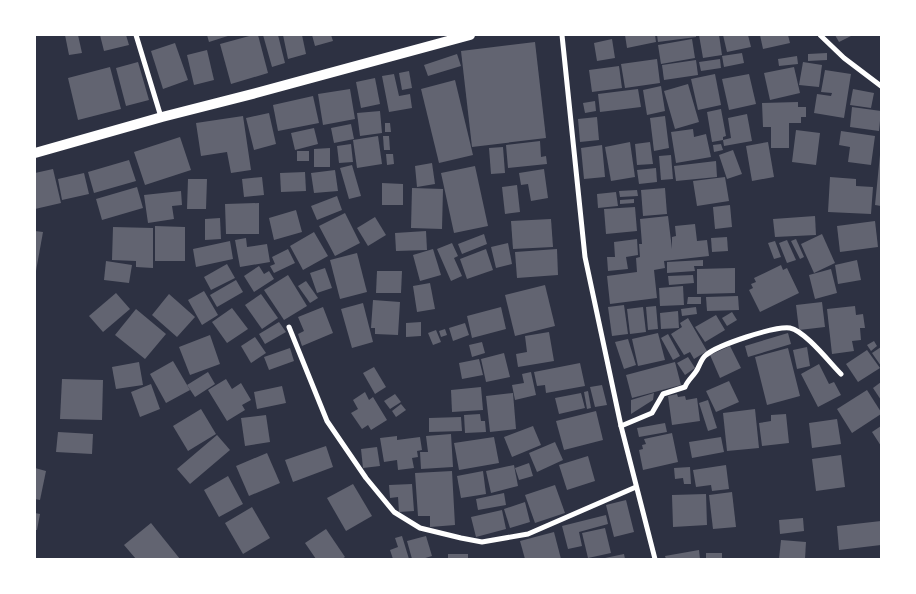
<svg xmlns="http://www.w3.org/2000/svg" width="916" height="594" font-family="'Space Grotesk',sans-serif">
  <rect width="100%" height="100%" fill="#2d3142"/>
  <g fill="#626471">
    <polygon points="65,35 78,35 82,53 69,55"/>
    <polygon points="100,35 126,35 129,45 104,51"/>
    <polygon points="207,35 231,35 209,42"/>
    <polygon points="253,35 258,35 268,73 231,84 220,44"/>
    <polygon points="263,35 278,35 285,63 272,67"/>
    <polygon points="283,35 302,35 306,54 288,59"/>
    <polygon points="312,35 331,35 333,41 315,46"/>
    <polygon points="625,35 655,35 656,42 627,48"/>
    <polygon points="657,35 696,35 696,37 658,42"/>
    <polygon points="699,35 719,35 722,55 703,58"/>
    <polygon points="723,35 748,35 751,47 727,52"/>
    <polygon points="760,35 788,35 790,43 763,49"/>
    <polygon points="835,35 853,35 839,42"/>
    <polygon points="612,39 615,58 597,61 594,43"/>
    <polygon points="692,39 695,58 661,64 658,45"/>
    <polygon points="535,42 546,138 472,147 461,51"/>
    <polygon points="175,43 188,80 163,89 151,51"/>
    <polygon points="207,50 214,80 194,85 187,55"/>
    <polygon points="742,53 744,63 724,67 722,56"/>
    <polygon points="827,53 827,60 808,61 808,54"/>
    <polygon points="457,54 461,66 428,76 424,65"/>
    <polygon points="797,56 798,64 779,66 778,59"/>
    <polygon points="657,59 660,83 625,88 621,64"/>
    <polygon points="720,59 721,68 701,71 699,62"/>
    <polygon points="696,60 698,75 664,80 662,65"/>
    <polygon points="138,62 149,100 126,106 116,68"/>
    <polygon points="803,62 822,65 819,87 799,85"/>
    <polygon points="619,66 622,88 592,92 589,70"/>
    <polygon points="110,67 121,109 78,120 68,78"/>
    <polygon points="794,67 800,93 770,100 764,73"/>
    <polygon points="825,70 851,74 844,118 814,113 817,94 831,96 832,93 821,92"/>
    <polygon points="409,71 412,88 402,90 399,73"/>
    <polygon points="394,74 399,96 410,94 412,108 389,112 382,76"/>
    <polygon points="715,74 721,105 698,110 691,79"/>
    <polygon points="749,74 756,104 729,110 722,79"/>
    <polygon points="375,78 380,104 361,108 356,82"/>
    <polygon points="455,80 473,155 439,163 421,89"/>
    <polygon points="688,84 699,122 675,129 664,91"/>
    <polygon points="661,86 665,111 647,115 643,90"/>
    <polygon points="350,89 355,119 323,125 318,94"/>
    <polygon points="638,89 641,107 600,112 598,94"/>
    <polygon points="853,89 874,93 871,108 850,105"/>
    <polygon points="313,96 319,123 278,131 273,105"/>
    <polygon points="595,101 596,111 585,113 583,103"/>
    <polygon points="798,102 798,107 806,107 806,117 801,117 801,123 789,123 789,148 771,148 771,127 763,127 762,103"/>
    <polygon points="852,107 881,111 879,131 850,127"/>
    <polygon points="721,109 726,136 723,137 723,140 712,142 707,112"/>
    <polygon points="380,111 382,133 360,136 357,113"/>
    <polygon points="269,113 276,144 254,150 246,118"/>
    <polygon points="747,114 752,141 724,146 723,140 731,138 728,118"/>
    <polygon points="243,116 251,170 231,173 227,152 201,156 196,123"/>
    <polygon points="665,116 669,148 654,151 650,118"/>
    <polygon points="597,117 599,140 580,142 578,119"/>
    <polygon points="385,123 390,123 391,132 385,132"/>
    <polygon points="351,124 354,139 334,143 331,128"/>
    <polygon points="314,128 318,144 295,150 291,133"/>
    <polygon points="693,129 694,137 706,134 711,157 676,163 671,132"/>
    <polygon points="796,130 820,133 816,165 792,162"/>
    <polygon points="841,131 875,136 871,165 848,162 850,147 839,145"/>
    <polygon points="378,136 382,164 357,168 353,140"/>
    <polygon points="383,136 389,136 390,150 384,150"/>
    <polygon points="180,137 191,170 145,185 134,152"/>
    <polygon points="540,141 541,157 546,156 547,164 508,168 506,145"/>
    <polygon points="630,142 635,177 611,181 605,147"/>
    <polygon points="650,142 653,164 637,165 635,144"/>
    <polygon points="768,142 774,177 752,181 746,146"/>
    <polygon points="351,144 353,162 339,163 337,146"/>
    <polygon points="721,144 723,150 714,152 713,145"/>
    <polygon points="602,145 605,177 584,179 581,148"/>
    <polygon points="503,147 505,173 491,174 489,148"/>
    <polygon points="330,148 330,167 314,167 314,149"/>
    <polygon points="733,150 742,174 727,179 719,155"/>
    <rect x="297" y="151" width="12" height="10"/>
    <polygon points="386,154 393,154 394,164 387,165"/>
    <polygon points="671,155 673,179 661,180 659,156"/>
    <polygon points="880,155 881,155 881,206 875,205"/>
    <polygon points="129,160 136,181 94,193 88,172"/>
    <polygon points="716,161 717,177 676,181 674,166"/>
    <polygon points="432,163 435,184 417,187 415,166"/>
    <polygon points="352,165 361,196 349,199 340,168"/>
    <polygon points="475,166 488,226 454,233 441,173"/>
    <polygon points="656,168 657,182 639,184 637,170"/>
    <polygon points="53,169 61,203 35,209 35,173"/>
    <polygon points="544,169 548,198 531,201 528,184 521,185 519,173"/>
    <polygon points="335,170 338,191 314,193 311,173"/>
    <polygon points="305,172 306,191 281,192 280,173"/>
    <polygon points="84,173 89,194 62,200 58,179"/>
    <polygon points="262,177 264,195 244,197 242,179"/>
    <polygon points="725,177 729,201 697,206 693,181"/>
    <polygon points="830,177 856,179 856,186 873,187 871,214 828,212"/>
    <polygon points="188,179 207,179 206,209 187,209"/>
    <polygon points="382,183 403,184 403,205 382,205"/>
    <polygon points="517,185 520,212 505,214 502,187"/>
    <polygon points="137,187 143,208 102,220 96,199"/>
    <polygon points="412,188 443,189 442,229 411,228"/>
    <polygon points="665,188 667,214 643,216 641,190"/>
    <polygon points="637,190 638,196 620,197 619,191"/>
    <polygon points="181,191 182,205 172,206 174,219 148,223 144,195"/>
    <polygon points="616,192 618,206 598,208 597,194"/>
    <polygon points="337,196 342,210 317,220 311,206"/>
    <polygon points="634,199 634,203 620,204 620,200"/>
    <polygon points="259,203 259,234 226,234 225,204"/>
    <polygon points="730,205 732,227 715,229 713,207"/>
    <polygon points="635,207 637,231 606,234 604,209"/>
    <polygon points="296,210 302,232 274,240 269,218"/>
    <polygon points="345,213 360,243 335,256 319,226"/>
    <polygon points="668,216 672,249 672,237 676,236 675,226 695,224 697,241 707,240 709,256 664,261 665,268 654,270 657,298 610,304 607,276 637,272 636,258 640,257 639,244 642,244 640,219"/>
    <polygon points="815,216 816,235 775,237 773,219"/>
    <polygon points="375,217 386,235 368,246 357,228"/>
    <polygon points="220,218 221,239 205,240 205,219"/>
    <polygon points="551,219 553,247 513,249 511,221"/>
    <polygon points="875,221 878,247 840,252 837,226"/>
    <polygon points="155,226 185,227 185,261 155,261"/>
    <polygon points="113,227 153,228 153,268 136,267 136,261 112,260"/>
    <polygon points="35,231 43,232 36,271 35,271"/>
    <polygon points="426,231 427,250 396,251 395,233"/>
    <polygon points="314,232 328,256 303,270 290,246"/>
    <polygon points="484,234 487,244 462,254 458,244"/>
    <polygon points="822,234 835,263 814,273 801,244"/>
    <polygon points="727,237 728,251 712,252 711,238"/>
    <polygon points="246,238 247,247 267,244 270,262 240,267 235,240"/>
    <polygon points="637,239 638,255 626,257 628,269 608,271 607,257 615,257 614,242"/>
    <polygon points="796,239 804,257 800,259 791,241"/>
    <polygon points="787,240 796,260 787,263 779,243"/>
    <polygon points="230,241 233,259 196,267 193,249"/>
    <polygon points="775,241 781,257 774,259 768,243"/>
    <polygon points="452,243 458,256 454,258 462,276 451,281 437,249"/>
    <polygon points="508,243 512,264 496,268 491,247"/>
    <polygon points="288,249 295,263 274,273 270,266 275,264 272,257"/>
    <polygon points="433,249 441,275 420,281 413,255"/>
    <polygon points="486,249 493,270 467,279 460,259"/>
    <polygon points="557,249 558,275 517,278 515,252"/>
    <polygon points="357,253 367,292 340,299 330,260"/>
    <polygon points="703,260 703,266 694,266 695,271 667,273 667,262"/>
    <polygon points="857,260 861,280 838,284 835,265"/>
    <polygon points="106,261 132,265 129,283 104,280"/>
    <polygon points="227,264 235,278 211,290 204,277"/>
    <polygon points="781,265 783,270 787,268 799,293 760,312 749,290 753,288 751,284 756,282 754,278"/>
    <polygon points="259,266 264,274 269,271 274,279 254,292 244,276"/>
    <polygon points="325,268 332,288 317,293 310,273"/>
    <polygon points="735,268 735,293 697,294 697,269"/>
    <polygon points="831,269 837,293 815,299 809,275"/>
    <polygon points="377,271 402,271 401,293 376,293"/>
    <polygon points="288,275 307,306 284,320 264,290"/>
    <polygon points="693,275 694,283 669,285 668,276"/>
    <polygon points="236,280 243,292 217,307 210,295"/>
    <polygon points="306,281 318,298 310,303 298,286"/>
    <polygon points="430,283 435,309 417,312 413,286"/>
    <polygon points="545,285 555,326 515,336 505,295"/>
    <polygon points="683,286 684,305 660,306 659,288"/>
    <polygon points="204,291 218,315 202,325 188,300"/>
    <polygon points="116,293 130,309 103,332 89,316"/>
    <polygon points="169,294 195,317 177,337 152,315"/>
    <polygon points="261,294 278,318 262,329 245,305"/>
    <polygon points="738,296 739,310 707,311 706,297"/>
    <polygon points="688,297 701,297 701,304 687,304"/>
    <polygon points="373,300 400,302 398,335 375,334 375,328 371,328"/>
    <polygon points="822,302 825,327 799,330 796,305"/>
    <polygon points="363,303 373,342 352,348 341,309"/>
    <polygon points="624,305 628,334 612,336 608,307"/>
    <polygon points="656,306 658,329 648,330 646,307"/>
    <polygon points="855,306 856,315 863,314 865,328 860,328 861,340 852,341 854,351 832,354 827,309"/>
    <polygon points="323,307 333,333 302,346 298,334 304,331 298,317"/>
    <polygon points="501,307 506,329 472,338 467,316"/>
    <polygon points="643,307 646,332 630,334 627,309"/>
    <polygon points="696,307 697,314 682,316 681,309"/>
    <polygon points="232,308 248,329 227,343 212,322"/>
    <polygon points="136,309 166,334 145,359 115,335"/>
    <polygon points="678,311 679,328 661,329 660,313"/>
    <polygon points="732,312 737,320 727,326 722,318"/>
    <polygon points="716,315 725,330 705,342 695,327"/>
    <polygon points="688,318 707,351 694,359 690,352 684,355 671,334 682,327 680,323"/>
    <polygon points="279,322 286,332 265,344 259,334"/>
    <polygon points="421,322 421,336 406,337 406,323"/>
    <polygon points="465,323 469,335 453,341 449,328"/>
    <polygon points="445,329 447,335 441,337 439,331"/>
    <polygon points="436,330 441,342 433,345 428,333"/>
    <polygon points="549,332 554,361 518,367 516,354 527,352 525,336"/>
    <polygon points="658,333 665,360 638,366 632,339"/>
    <polygon points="788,333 791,344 748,357 745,346"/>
    <polygon points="668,334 680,356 673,360 661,338"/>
    <polygon points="210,335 220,364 190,375 179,347"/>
    <polygon points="255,337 266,353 251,363 241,346"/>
    <polygon points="628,339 636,365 624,369 615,342"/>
    <polygon points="874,341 877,346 871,351 867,345"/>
    <polygon points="482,342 485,353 472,357 469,345"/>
    <polygon points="730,346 741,368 720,378 710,355"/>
    <polygon points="807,347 810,366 797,369 793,350"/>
    <polygon points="881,347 881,366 872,353"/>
    <polygon points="290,348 294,361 269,370 264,357"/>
    <polygon points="788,348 800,396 767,405 755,357"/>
    <polygon points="867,350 880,368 858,382 846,364"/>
    <polygon points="504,353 510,377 486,382 481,359"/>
    <polygon points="688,357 695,368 685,375 677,363"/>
    <polygon points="479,359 483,375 462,379 459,363"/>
    <polygon points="173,361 190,390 166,403 150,374"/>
    <polygon points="139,362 143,385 116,389 112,367"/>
    <polygon points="675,362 681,385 632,398 626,375"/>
    <polygon points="580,363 585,386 546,393 545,385 537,386 534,372"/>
    <polygon points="819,364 829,384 834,382 841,395 818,407 801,374"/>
    <polygon points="374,367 386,387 375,394 363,373"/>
    <polygon points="208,372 215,384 195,397 187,385"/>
    <polygon points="531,372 536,395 515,400 512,385 524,383 522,374"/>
    <polygon points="62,379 103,380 102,420 60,419"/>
    <polygon points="226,379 232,389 241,383 251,400 242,405 245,410 227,421 208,390"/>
    <polygon points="729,381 739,402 716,412 706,391"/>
    <polygon points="881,382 881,400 873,388"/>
    <polygon points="151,384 160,409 140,417 131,392"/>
    <polygon points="602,385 607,405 595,407 590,387"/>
    <polygon points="282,386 286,403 257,409 254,392"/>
    <polygon points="481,387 483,410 452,412 451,390"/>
    <polygon points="867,390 881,412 881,414 852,433 837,409"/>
    <polygon points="588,391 591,408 587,409 584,392"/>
    <polygon points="365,392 369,400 373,397 387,420 371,430 368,425 362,429 351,413 358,409 353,400"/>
    <polygon points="513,393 516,429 490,432 486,396"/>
    <polygon points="581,393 585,408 559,414 555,398"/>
    <polygon points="654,393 653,400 631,414 631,400"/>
    <polygon points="395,394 401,402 390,409 384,401"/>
    <polygon points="677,394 678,397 685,396 686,400 697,398 700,421 672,425 668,396"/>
    <polygon points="708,400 717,428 708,431 699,403"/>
    <polygon points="401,404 406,410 396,417 392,411"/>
    <polygon points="201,409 216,434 188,451 173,426"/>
    <polygon points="755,409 759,448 727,451 723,413"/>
    <polygon points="596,411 603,440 564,450 556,421"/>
    <polygon points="480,414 481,421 485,421 486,432 465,433 464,415"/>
    <polygon points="786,414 789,443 762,446 759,423 771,421 771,415"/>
    <polygon points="266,415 270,442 245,446 241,418"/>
    <polygon points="461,417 462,431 429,432 429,418"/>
    <polygon points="837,419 841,444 812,448 809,423"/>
    <polygon points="665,423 667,432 639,437 637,428"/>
    <polygon points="533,426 541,445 512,457 504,437"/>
    <polygon points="881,426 881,446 872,432"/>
    <polygon points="58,432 93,434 92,454 56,452"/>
    <polygon points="672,433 678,462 643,470 639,450 643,449 642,445 646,444 644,439"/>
    <polygon points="451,434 453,467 421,469 420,452 428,452 426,436"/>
    <polygon points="217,435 230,450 190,484 177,469"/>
    <polygon points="397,436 397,440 420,437 422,450 417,451 418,457 412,458 414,468 398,470 397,460 384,462 380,438"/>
    <polygon points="494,437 499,463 459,470 454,443"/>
    <polygon points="721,437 724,452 692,458 689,442"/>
    <polygon points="555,442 563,460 537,472 529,453"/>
    <polygon points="326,446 333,467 293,482 285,460"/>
    <polygon points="377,447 380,466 363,468 361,449"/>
    <polygon points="267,453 280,483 249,496 236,466"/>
    <polygon points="841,455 845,487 816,491 812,459"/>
    <polygon points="588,456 595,481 567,490 559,465"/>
    <polygon points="529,463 533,476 519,480 515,468"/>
    <polygon points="514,465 518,486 491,493 486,471"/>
    <polygon points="726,465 729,489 712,491 711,485 696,487 693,470"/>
    <polygon points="690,467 691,484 684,484 683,478 675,479 674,468"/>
    <polygon points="35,468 46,471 40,500 35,499"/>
    <polygon points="452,471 455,525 430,527 430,516 418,516 415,473"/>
    <polygon points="483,471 486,494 461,498 457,476"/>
    <polygon points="228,476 243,504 219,517 204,490"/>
    <polygon points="353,484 372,516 346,531 327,498"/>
    <polygon points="412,484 414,511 399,512 398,497 390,498 389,485"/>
    <polygon points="555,485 565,513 535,523 525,495"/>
    <polygon points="732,492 736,527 713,529 709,495"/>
    <polygon points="504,493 506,505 478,510 476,499"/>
    <polygon points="706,494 707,525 673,527 672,495"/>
    <polygon points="626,500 634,532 614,537 606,505"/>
    <polygon points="525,502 530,522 510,528 504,509"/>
    <polygon points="252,507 270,538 243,554 225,523"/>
    <polygon points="502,510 506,529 476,537 471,517"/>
    <polygon points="35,513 40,514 37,530 35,530"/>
    <polygon points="606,515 608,524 579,532 582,546 568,549 562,526"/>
    <polygon points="803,518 804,531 780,534 779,520"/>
    <polygon points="881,521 881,545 839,550 837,526"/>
    <polygon points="151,523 180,559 136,559 124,545"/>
    <polygon points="605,528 611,553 588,558 582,533"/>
    <polygon points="326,529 345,557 342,559 316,559 305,543"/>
    <polygon points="554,532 561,559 525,559 520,541"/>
    <polygon points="402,536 409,559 393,559 390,550 398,547 395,538"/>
    <polygon points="426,536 432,556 422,559 412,559 407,541"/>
    <polygon points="781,540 806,542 805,559 779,559"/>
    <polygon points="699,550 700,559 666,559 665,556"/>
    <rect x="706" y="553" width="16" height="6"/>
    <rect x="448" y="554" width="20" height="5"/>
    <polygon points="624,554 625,559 605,559 605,558"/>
  </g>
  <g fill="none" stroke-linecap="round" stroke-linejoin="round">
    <g stroke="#fff" stroke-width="5">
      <polyline points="136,35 161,117"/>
      <polyline points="562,35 585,257 621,426 655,559"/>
      <polyline points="820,35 844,58 881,86"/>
      <polyline points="289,327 327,421 366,478 394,512 420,528 461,538 482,542 528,534 636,487"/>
      <path d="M621,426L652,413L663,394L685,387C688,379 695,375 698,368C700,364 702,358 706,355C718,345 774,326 790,328C805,331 830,363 841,374"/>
    </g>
    <polyline stroke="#fff" stroke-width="10" points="35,153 162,117 256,93 470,35"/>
  </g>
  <rect width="916" height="594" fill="none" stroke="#ffffff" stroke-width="72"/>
</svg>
